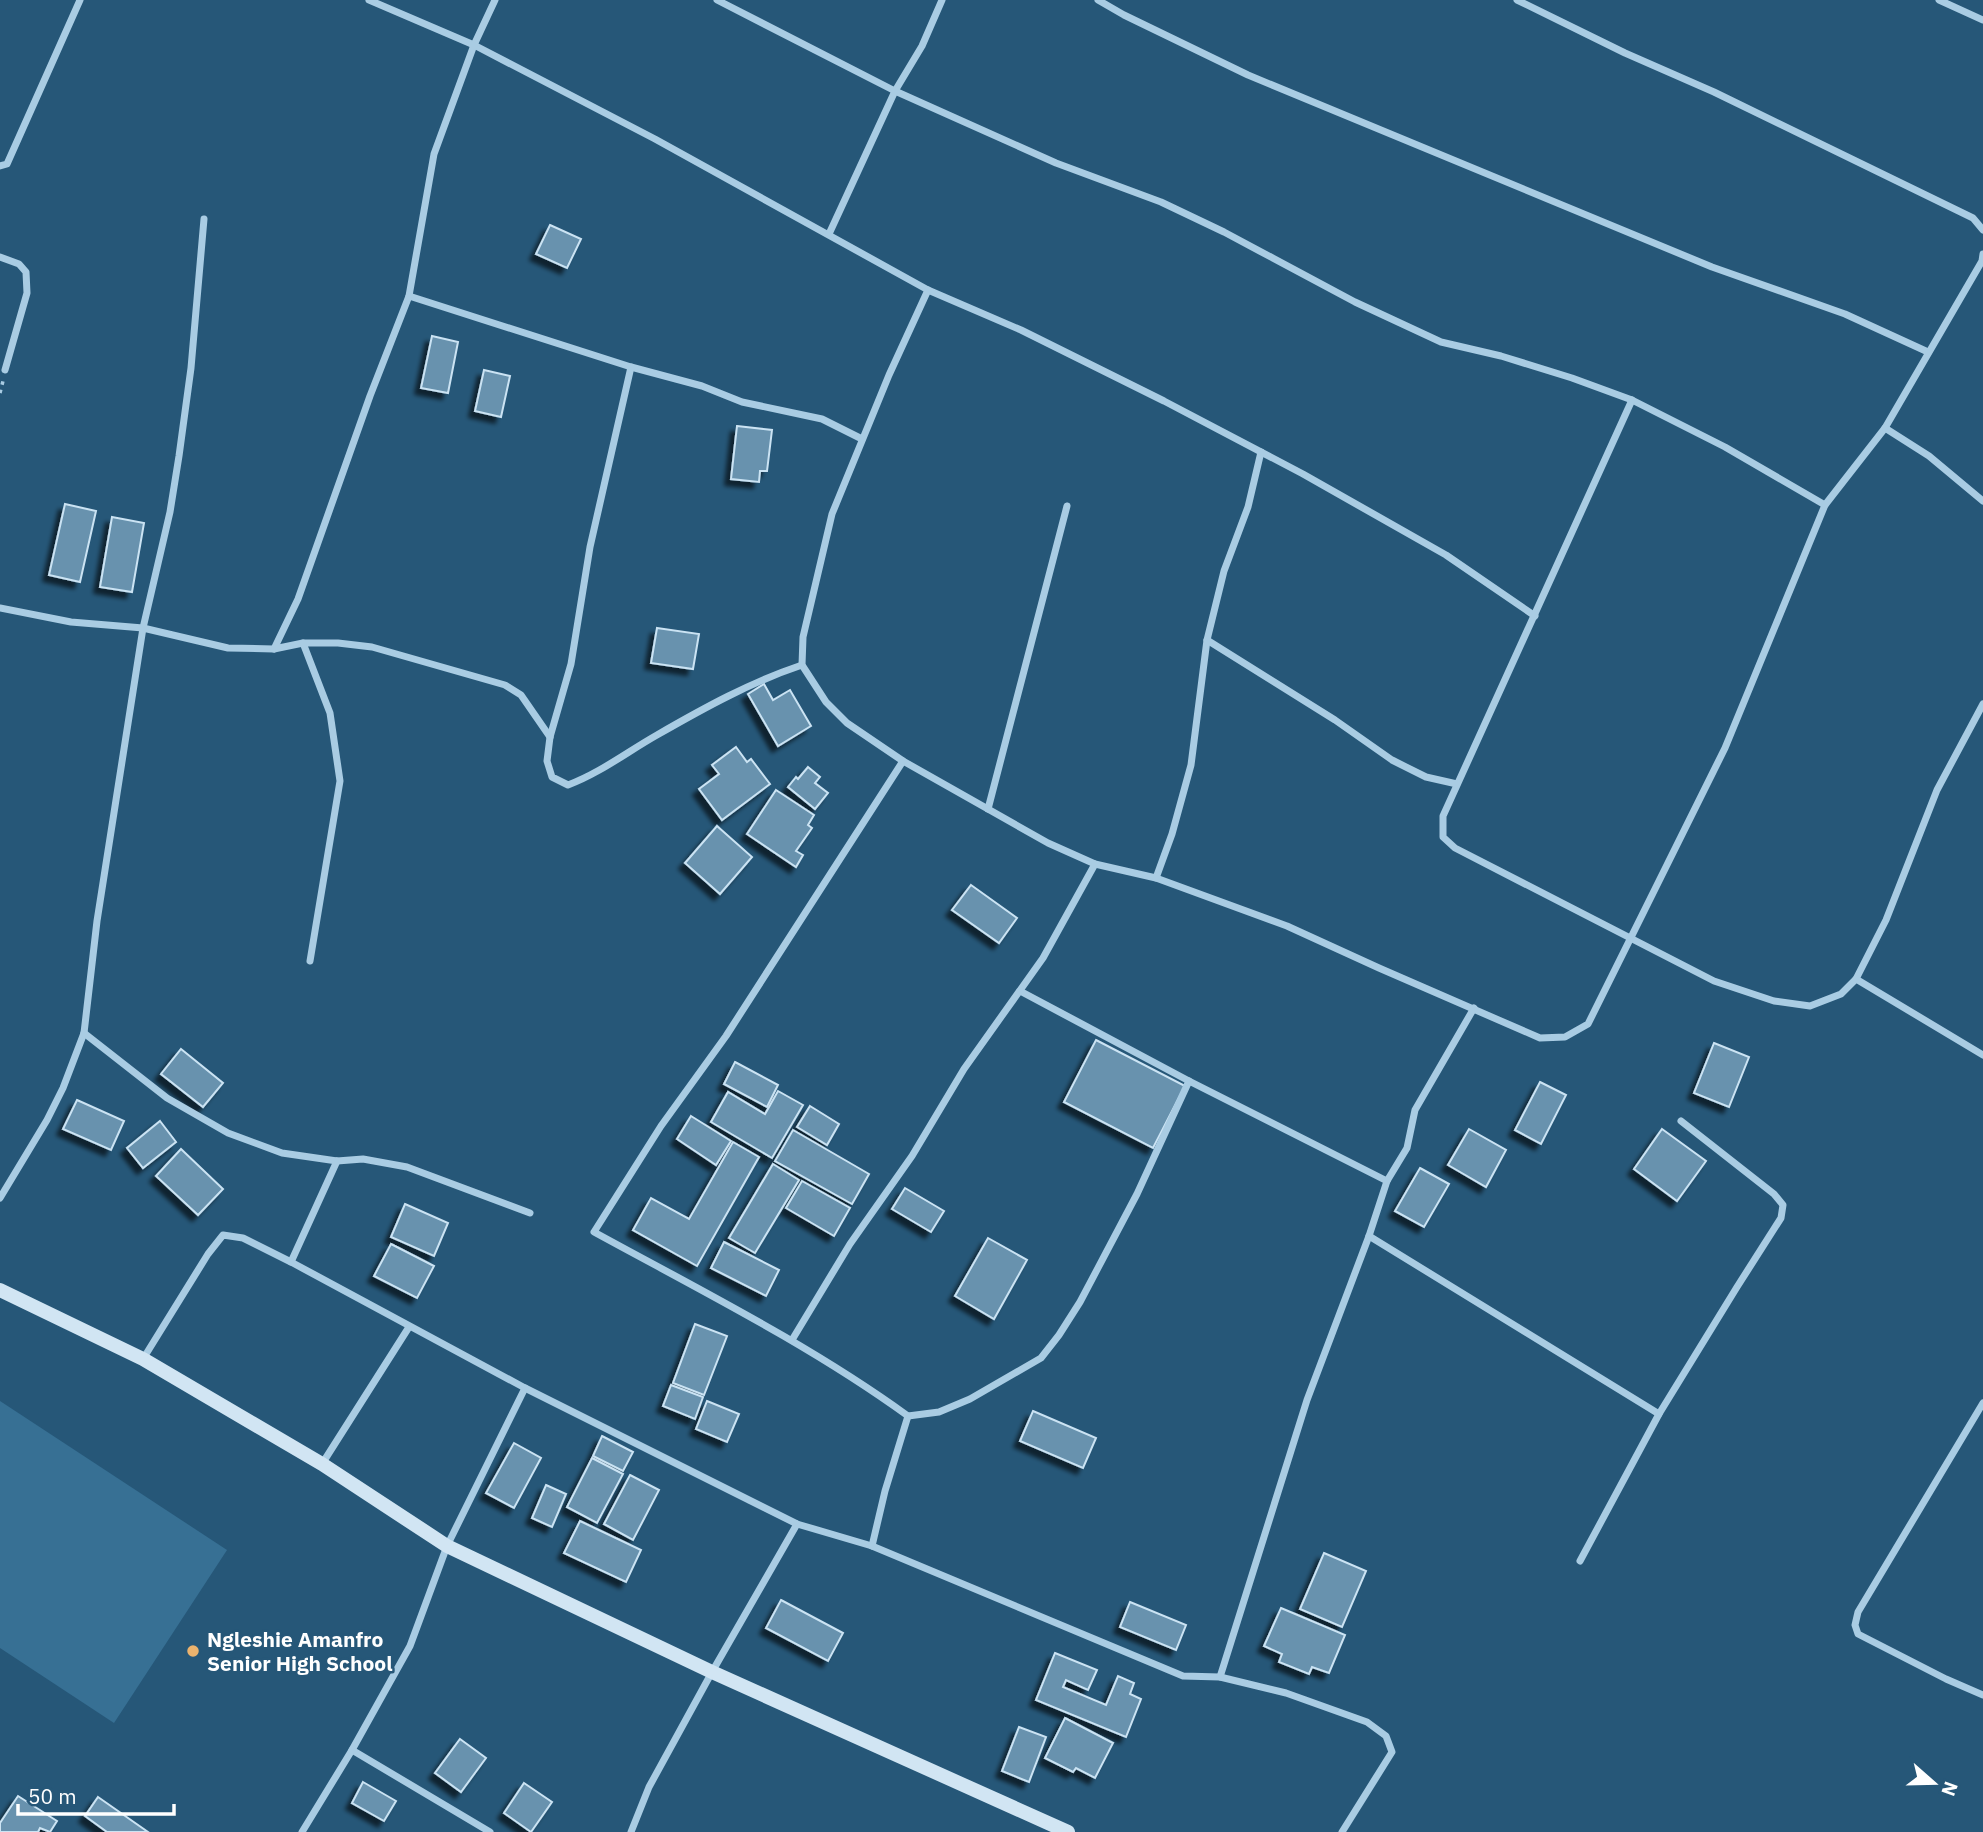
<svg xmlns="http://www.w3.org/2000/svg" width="1983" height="1832" font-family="'IBM Plex Sans',sans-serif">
  <defs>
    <filter id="shadow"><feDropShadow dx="-6" dy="6" stdDeviation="2" flood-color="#0009"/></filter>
  </defs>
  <rect width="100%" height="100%" fill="#265778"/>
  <polygon fill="#377094" points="0,1401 227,1550 114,1723 0,1648"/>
  <g fill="#6792ae" stroke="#cbe3f3" stroke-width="2" filter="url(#shadow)">
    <polygon points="550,225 581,239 567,268 536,254"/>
    <polygon points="432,336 458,342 448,393 421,388"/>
    <polygon points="484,370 510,376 501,417 475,411"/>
    <polygon points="737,426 772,430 767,471 760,471 759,482 731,479"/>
    <polygon points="65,504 96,511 80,582 49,575"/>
    <polygon points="112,517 144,523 132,592 100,587"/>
    <polygon points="657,628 699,634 693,669 651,663"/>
    <polygon points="764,684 773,700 790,690 811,726 778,746 748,694"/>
    <polygon points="736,747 747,762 751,759 770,784 722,820 699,789 719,774 712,765"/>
    <polygon points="808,767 820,777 815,783 828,793 815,809 788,787 796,777 798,779"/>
    <polygon points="776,790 814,815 808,825 812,828 796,851 803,855 796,867 747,834"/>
    <polygon points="717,826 752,857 720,894 685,863"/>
    <polygon points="971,885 1017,918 999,943 952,910"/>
    <polygon points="1096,1040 1185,1086 1153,1148 1064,1102"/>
    <polygon points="1714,1043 1749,1057 1729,1107 1694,1093"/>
    <polygon points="181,1049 223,1083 203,1107 161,1074"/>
    <polygon points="735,1062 778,1085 767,1107 724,1084"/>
    <polygon points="1540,1082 1566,1095 1541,1144 1515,1130"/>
    <polygon points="778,1091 803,1105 772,1158 711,1122 728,1092 765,1114"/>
    <polygon points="77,1100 124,1121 111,1150 63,1129"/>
    <polygon points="810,1106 839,1124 827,1145 797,1127"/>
    <polygon points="691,1116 731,1141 716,1165 677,1139"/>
    <polygon points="160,1121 176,1142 143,1168 127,1148"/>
    <polygon points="1469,1129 1506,1150 1486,1187 1448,1165"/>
    <polygon points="1662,1129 1706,1161 1677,1201 1634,1169"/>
    <polygon points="793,1130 869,1174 852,1204 775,1161"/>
    <polygon points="733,1142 759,1157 697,1266 633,1230 651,1198 689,1219"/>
    <polygon points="181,1149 223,1189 198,1215 156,1176"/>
    <polygon points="773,1164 799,1180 755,1253 729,1238"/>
    <polygon points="1420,1168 1449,1184 1424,1227 1395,1211"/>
    <polygon points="802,1181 850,1208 834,1236 786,1208"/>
    <polygon points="905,1188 944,1211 931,1232 892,1209"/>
    <polygon points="405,1204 448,1223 434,1256 391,1237"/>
    <polygon points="988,1238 1027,1260 994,1319 955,1296"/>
    <polygon points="724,1242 779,1270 766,1296 711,1268"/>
    <polygon points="391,1244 434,1266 417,1298 374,1276"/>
    <polygon points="695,1324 727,1336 704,1395 673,1383"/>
    <polygon points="671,1385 703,1397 695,1419 663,1406"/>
    <polygon points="707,1401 739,1414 727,1442 696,1429"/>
    <polygon points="1033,1411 1096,1438 1083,1468 1020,1441"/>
    <polygon points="602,1436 633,1452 623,1471 593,1456"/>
    <polygon points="514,1443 541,1458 514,1508 486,1493"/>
    <polygon points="592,1458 623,1474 597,1523 567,1507"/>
    <polygon points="630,1475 659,1490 633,1540 604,1524"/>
    <polygon points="546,1485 566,1494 552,1527 532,1518"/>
    <polygon points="580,1521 641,1550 626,1582 564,1553"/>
    <polygon points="1324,1553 1366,1571 1342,1627 1300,1609"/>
    <polygon points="781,1600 843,1633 828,1661 766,1628"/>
    <polygon points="1130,1602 1186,1625 1176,1650 1120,1627"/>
    <polygon points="1281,1608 1345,1635 1329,1673 1312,1667 1309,1674 1279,1662 1282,1654 1264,1646"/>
    <polygon points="1055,1653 1097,1670 1088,1690 1066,1680 1063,1687 1106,1705 1118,1676 1134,1683 1130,1694 1141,1699 1126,1737 1036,1700"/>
    <polygon points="1065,1718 1113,1743 1095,1778 1076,1768 1073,1772 1045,1758"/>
    <polygon points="1019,1727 1046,1737 1029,1782 1002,1771"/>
    <polygon points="460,1739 486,1758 461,1792 435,1773"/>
    <polygon points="363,1782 396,1801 384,1821 352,1803"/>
    <polygon points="524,1783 552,1802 531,1832 504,1813"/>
    <polygon points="18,1796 57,1821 50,1832 40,1828 38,1832 0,1832 0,1823"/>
    <polygon points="98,1797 148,1832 107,1832 85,1816"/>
  </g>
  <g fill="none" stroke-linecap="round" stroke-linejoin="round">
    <polyline stroke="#a9cce3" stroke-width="3.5" stroke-dasharray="3.5 5" stroke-linecap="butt" points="0,393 3,381"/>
    <g stroke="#a9cce3" stroke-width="7">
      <polyline points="369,0 474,45 655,139 928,290 1021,330 1164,401 1303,474 1446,555 1535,616"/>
      <polyline points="717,0 895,91 1056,163 1161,202 1224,232 1355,302 1441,342 1501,356 1572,378 1632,400 1725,447 1825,505"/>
      <polyline points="1098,0 1124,15 1248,75 1712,267 1845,314 1928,352"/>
      <polyline points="1517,0 1625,53 1714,92 1973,218 1983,230"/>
      <polyline points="1939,0 1983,20"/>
      <polyline points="0,166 7,164 80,0"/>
      <polyline points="829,234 895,91 922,46 942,0"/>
      <polyline points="0,257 19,264 26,272 27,293 5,370"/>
      <polyline points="928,290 889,375 832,514 803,637 802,665 826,702 847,723 903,761 1048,843 1095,864 1156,878 1287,926 1379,968 1540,1038 1565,1037 1588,1024 1725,748 1825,505 1885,428 1982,261 1983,254"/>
      <polyline points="409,296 631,367 702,386 742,402 822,419 862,439"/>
      <path d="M631,367L590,547L571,664L550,737L547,761L552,777L568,785C600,773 627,752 657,735C704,708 751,682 802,665"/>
      <polyline points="1632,400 1443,816 1443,837 1455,848 1714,981 1774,1001 1810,1006 1841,994 1856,979 1886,920 1937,790 1983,704"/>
      <polyline points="1885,428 1929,456 1983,501"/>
      <polyline points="0,608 71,622 143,628 228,648 274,649 303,643 338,643 372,647 505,685 521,695 550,737"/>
      <polyline points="1207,640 1335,720 1392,760 1426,777 1457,784"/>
      <polyline points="303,643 330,713 340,781 310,961"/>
      <polyline points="274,649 298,599 370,396 409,296 434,154 474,45 495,0"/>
      <polyline points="988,809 1067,506"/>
      <polyline points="1156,878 1172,834 1191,765 1207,640 1224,571 1248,507 1261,452"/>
      <polyline points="1856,979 1983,1055"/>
      <polyline points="1020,991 1189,1081 1387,1181"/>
      <polyline points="84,1033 167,1098 228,1133 282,1153 337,1161 363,1159 407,1167 530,1213"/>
      <polyline points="0,1198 47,1120 63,1088 84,1033 97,921 143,628 170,512 179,456 191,368 204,219"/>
      <polyline points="1369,1236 1659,1414"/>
      <polyline points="291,1262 337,1161"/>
      <polyline points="792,1340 850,1244 912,1156 964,1069 1043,958 1095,864"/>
      <polyline points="143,1359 208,1254 223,1235 243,1238 291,1262 525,1388 797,1524 872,1546 1183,1676 1220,1677 1286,1693 1367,1722 1386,1736 1392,1752 1342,1832"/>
      <polyline points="1983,1403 1858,1612 1855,1625 1858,1634 1946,1679 1983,1695"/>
      <polyline points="908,1416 939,1412 970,1399 1041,1358 1059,1335 1080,1302 1137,1194 1189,1081"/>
      <polyline points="322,1464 409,1327"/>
      <path d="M872,1546L885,1491L908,1416C810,1345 700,1290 594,1232L661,1126L726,1036L903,761"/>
      <polyline points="1580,1561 1659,1414 1737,1287 1781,1218 1783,1205 1774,1194 1681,1121"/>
      <polyline points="1220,1677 1307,1400 1369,1236 1387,1181 1407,1148 1415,1110 1474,1008"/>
      <polyline points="352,1750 490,1832"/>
      <polyline points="302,1832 352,1750 410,1646 447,1546 525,1388"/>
      <polyline points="631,1832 649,1787 712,1672 797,1524"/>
    </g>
    <polyline stroke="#d1e5f3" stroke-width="14" points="0,1290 143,1359 322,1464 447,1546 712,1672 1068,1832"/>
  </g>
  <circle fill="#ebb36e" stroke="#265778" stroke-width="2.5" cx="193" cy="1651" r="7"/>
  <g text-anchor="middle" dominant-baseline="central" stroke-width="5" stroke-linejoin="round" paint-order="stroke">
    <g font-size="21" font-weight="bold" fill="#fff" stroke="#265778" text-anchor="start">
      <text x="207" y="1639">Ngleshie Amanfro<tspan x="207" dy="24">Senior High School</tspan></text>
    </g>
  </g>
  <g transform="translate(1934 1783) rotate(110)" stroke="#265778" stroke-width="5" paint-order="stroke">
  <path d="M0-5L12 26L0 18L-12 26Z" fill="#ffffff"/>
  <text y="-10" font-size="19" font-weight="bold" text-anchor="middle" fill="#ffffff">N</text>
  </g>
  <path d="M18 1804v10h156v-10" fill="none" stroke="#ffffff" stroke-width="3.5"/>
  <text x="28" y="1804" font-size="21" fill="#ffffff" stroke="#265778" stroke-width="5" paint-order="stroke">50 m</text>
</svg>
